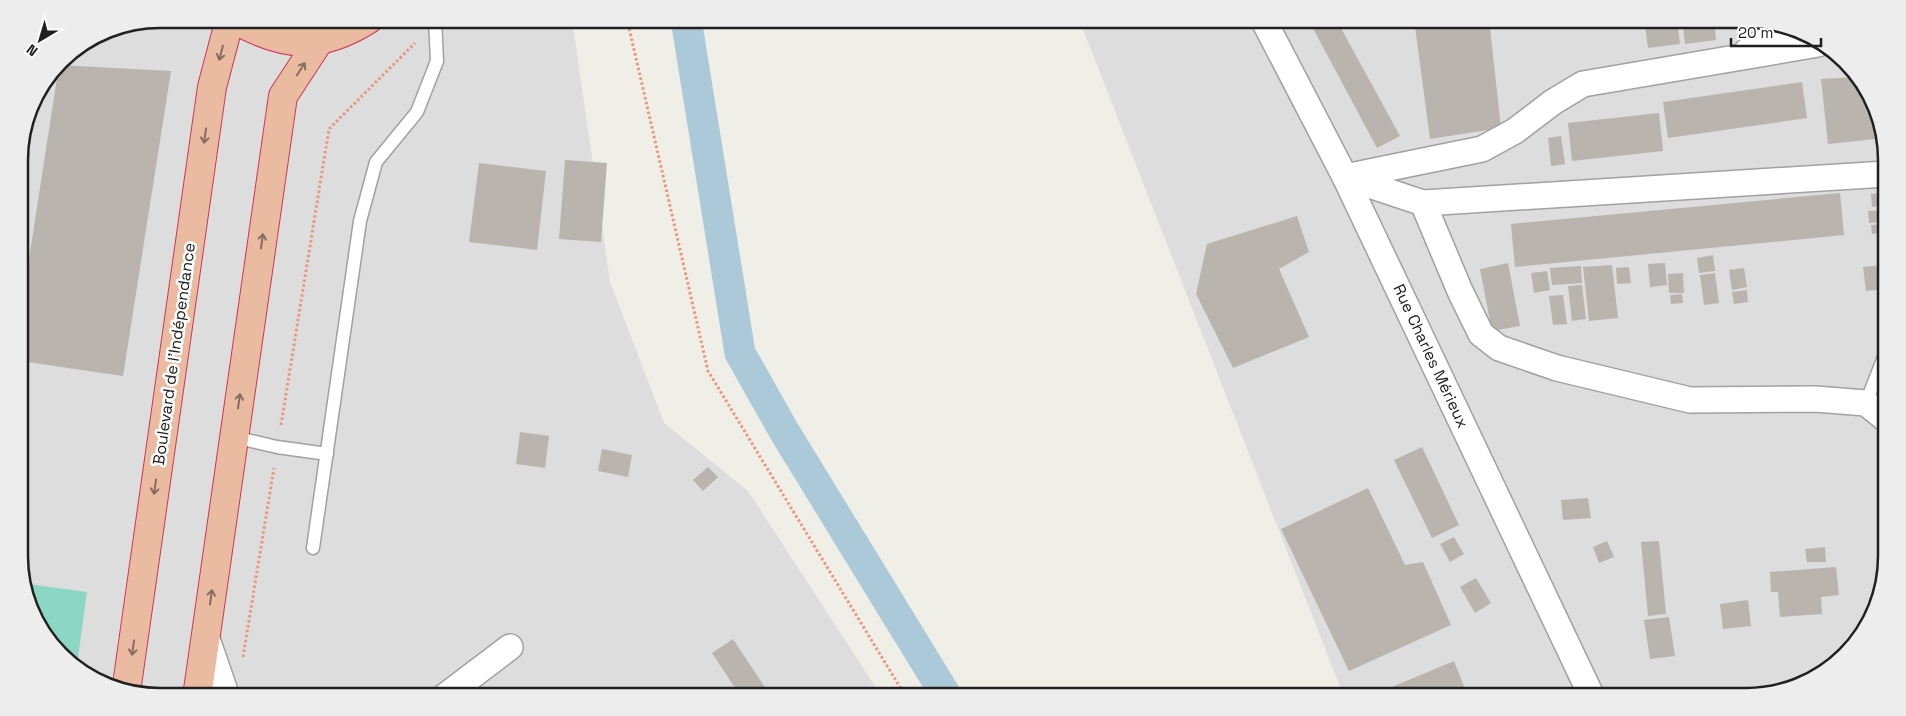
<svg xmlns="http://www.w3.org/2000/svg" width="1906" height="716" font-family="'Space Grotesk',sans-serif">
  <rect width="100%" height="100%" fill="#efeee7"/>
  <g fill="#dedddd">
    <polygon points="160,19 572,19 610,282 664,423 748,491 882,697 160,697 115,690 54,649 21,584 19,150 33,97 67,54 106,29"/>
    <polygon points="1079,19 1746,19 1791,26 1852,67 1886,141 1887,556 1880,601 1832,668 1755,697 1344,697"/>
  </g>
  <polygon fill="#8cd7c4" points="21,583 87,592 77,665 54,649"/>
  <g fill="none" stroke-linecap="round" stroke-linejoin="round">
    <polyline stroke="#acc9d9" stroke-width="31" points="686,19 740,353 784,431 947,697"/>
  </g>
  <g fill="#b9b4ad">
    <polygon points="1308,19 1336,19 1400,136 1377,148"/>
    <polygon points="1414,19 1489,19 1501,128 1430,139"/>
    <polygon points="1644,19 1677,19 1680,44 1648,48"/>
    <polygon points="1682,19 1714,19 1716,40 1685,44"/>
    <polygon points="59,65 171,71 123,376 20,361 20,317"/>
    <polygon points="1857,77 1885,138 1828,144 1821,79"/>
    <polygon points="1802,82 1807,118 1668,138 1663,102"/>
    <polygon points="1659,113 1663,151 1572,161 1568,123"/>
    <polygon points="1561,136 1565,164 1551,166 1548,138"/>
    <polygon points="565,160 607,163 601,242 559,239"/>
    <polygon points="479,163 546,171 537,250 469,242"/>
    <polygon points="1840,193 1844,235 1515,267 1511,224"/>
    <polygon points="1884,193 1885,206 1872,207 1871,194"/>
    <polygon points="1884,210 1885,222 1869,223 1868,211"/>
    <polygon points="1297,216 1309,252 1279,269 1309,337 1233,368 1196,294 1207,244"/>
    <polygon points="1885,224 1886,233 1872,234 1871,225"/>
    <polygon points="1713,255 1715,271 1699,273 1697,258"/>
    <polygon points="1508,263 1520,326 1492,331 1480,269"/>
    <polygon points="1665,263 1667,285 1650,287 1648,264"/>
    <polygon points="1612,265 1618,318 1589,321 1583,267"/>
    <polygon points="1886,265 1886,289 1866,291 1863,267"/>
    <polygon points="1581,266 1582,283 1552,285 1550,268"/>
    <polygon points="1629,267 1631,283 1617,284 1616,268"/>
    <polygon points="1744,268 1747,287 1732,290 1729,270"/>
    <polygon points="1547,271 1550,290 1534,293 1531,273"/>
    <polygon points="1683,273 1684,293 1669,293 1668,274"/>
    <polygon points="1715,273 1719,303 1704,305 1700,275"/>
    <polygon points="1582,285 1586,319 1572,321 1568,286"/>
    <polygon points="1747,290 1748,302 1734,304 1732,292"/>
    <polygon points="1682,294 1683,303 1671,304 1670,295"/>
    <polygon points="1563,295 1567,324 1553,325 1549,296"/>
    <polygon points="520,432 549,436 545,468 516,464"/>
    <polygon points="1422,447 1459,525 1432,538 1394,460"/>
    <polygon points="602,449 632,455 628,477 598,471"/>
    <polygon points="708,467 718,477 703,491 693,480"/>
    <polygon points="1368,488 1405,565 1423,562 1451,625 1349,671 1281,529"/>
    <polygon points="1588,498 1591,518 1563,520 1561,500"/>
    <polygon points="1454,537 1464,554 1450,562 1440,544"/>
    <polygon points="1607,541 1614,557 1599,563 1593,547"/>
    <polygon points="1659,541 1666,614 1648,616 1641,542"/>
    <polygon points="1825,547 1826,562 1807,562 1805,549"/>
    <polygon points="1836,567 1839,595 1821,597 1822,614 1780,617 1778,592 1771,592 1770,572"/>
    <polygon points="1476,578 1491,603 1475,613 1460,587"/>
    <polygon points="1748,600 1751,626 1723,629 1720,604"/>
    <polygon points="1669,617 1675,656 1650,659 1644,620"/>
    <polygon points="733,639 770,695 766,697 741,697 712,653"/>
    <polygon points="1454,661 1468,697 1368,697"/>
  </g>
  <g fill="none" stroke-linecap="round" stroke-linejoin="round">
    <defs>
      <g id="service">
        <polyline points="1866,403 1887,349"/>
        <polyline points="234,437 277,447 327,454"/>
        <polyline points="313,548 360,221 376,162 417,112 437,61 435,19"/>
      </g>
      <g id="minor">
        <polyline points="1263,19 1345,177 1592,697"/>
        <polyline points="1747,51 1789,26"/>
        <polyline points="1345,177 1423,203 1460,291 1481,334 1499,348 1557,368 1690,400 1815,399 1866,403 1887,420"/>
        <polyline points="1345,177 1482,149 1515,131 1553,102 1583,84 1818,44"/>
        <polyline points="1423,203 1886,174"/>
        <polyline points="206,636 227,697"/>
        <polyline points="444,697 510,647"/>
      </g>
      <g id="trunk">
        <path d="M234,19C284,48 320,50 369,19"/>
        <polyline points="126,692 212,87 230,19"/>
        <polyline points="197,697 283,96 319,41"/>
      </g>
    </defs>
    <use href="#service" stroke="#a1a1a1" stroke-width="15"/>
    <use href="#minor" stroke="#a1a1a1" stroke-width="28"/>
    <use href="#trunk" stroke="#cb3656" stroke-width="30"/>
    <g stroke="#ed957a" stroke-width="3" stroke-dasharray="2.5 2.5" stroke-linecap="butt">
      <polyline points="627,19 708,371 906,697"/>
      <polyline points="281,425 329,129 415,43"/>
      <polyline points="243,657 274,468"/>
    </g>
    <use href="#service" stroke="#fff" stroke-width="12"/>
    <use href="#minor" stroke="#fff" stroke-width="25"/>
    <use href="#trunk" stroke="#eabaa1" stroke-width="28"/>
  </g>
  <defs><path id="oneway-shaft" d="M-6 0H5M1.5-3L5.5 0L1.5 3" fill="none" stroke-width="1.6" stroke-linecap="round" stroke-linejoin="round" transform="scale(1.25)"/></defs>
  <g stroke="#856d60">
    <use href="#oneway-shaft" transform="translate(221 53) rotate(105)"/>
    <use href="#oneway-shaft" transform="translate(301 69) rotate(-57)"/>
    <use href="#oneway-shaft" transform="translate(205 136) rotate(98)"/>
    <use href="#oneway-shaft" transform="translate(262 241) rotate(-82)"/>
    <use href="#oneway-shaft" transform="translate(239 401) rotate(-82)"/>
    <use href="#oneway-shaft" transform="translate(155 487) rotate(98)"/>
    <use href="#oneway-shaft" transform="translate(211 597) rotate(-82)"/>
    <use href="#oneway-shaft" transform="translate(133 648) rotate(98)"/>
  </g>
  <g text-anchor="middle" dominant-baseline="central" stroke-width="5" stroke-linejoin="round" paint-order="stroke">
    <g font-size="16" fill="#202020" stroke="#fff">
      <text transform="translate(174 354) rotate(-82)">Boulevard de l'Indépendance</text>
      <text transform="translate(1431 356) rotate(65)">Rue Charles Mérieux</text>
    </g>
  </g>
  <path d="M0 0H1906V716H0ZM160 28H1746A132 132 0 0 1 1878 160V556A132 132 0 0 1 1746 688H160A132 132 0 0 1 28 556V160A132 132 0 0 1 160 28Z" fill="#ededed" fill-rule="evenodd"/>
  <path fill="none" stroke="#202020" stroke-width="2.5" d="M160 28H1746A132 132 0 0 1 1878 160V556A132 132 0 0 1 1746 688H160A132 132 0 0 1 28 556V160A132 132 0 0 1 160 28Z"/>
  <g transform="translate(40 40) rotate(218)" stroke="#ffffff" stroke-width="4" paint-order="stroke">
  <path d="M0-4L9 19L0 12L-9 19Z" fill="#202020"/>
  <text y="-8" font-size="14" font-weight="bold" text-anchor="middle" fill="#202020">N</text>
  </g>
  <path d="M1731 38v8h90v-8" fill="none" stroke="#202020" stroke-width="2.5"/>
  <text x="1738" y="38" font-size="15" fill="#202020" stroke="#ffffff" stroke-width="4" paint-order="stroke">20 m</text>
</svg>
